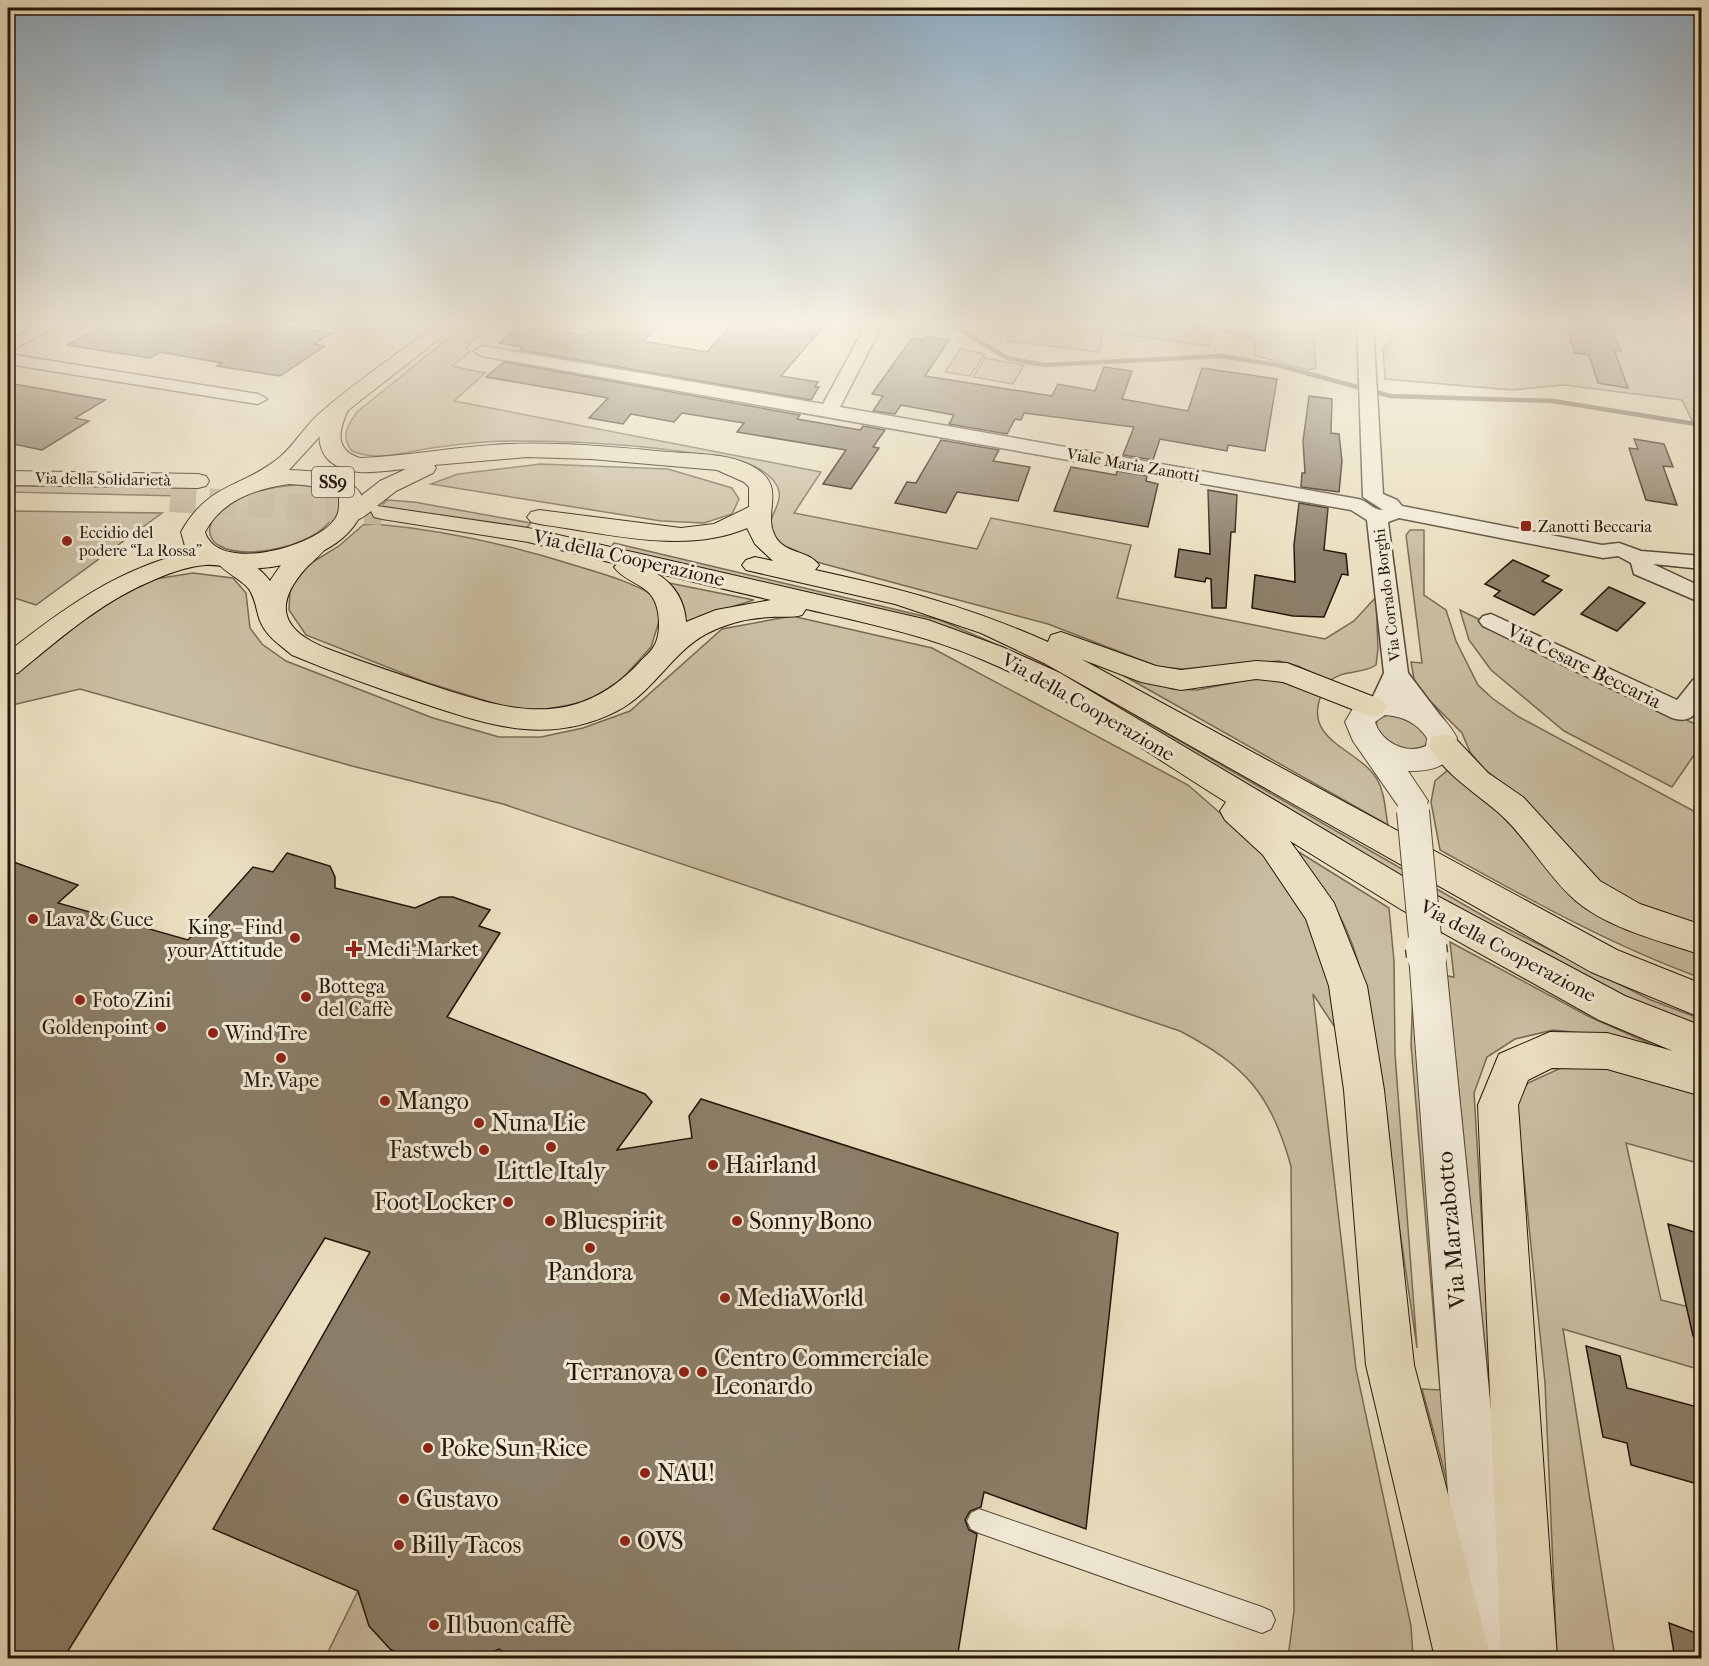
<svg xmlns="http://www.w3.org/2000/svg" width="1709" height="1666" font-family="'IM FELL French Canon',serif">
  <rect width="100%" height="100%" fill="#eadfc0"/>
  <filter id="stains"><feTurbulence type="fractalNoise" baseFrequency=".00333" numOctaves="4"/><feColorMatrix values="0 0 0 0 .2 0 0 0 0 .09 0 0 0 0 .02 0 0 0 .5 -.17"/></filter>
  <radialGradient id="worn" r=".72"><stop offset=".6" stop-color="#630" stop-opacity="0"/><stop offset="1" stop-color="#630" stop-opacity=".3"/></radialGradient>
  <g fill="#c9bda1" stroke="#776954" stroke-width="1.5">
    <path d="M465,325H494L466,347L470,352L452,366L485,373L454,401L821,472L794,513L977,549L991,518L1131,545L1117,598L1325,639L1354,621L1376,597L1378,649L1376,665C1361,675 1344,669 1330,681L1298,666L1279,661L1183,669L1159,667L1048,624L824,564C808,559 787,555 776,541C755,517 798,502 769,476C761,469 751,464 741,462C668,446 589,441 514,441C487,441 459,444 432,448C405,452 378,462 352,451C340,436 348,424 358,411Z"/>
    <polygon points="1012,325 1104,325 1099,352 1007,341"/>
    <polygon points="1116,325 1212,325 1209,346 1115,333"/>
    <polygon points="1220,325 1313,325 1316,368 1308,370 1254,355 1255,345 1247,336 1220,331"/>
    <polygon points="1397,325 1701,325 1701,424 1693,422 1682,400 1564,385 1512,390 1385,379 1383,348 1390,341 1389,327"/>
    <polygon points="960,349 985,354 970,376 945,372"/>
    <polygon points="985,358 1024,365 1013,384 973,377"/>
    <polygon points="541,464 668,469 732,488 739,499 732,514 704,523 661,521 431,484 458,474"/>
    <path d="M301,485C315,487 342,492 335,512C325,544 247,562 220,546C213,543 208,535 210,527C216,495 275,486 301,485Z"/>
    <polygon points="8,486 195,486 181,496 8,492"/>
    <polygon points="387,500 414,502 531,523 525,529 381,506"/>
    <polygon points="8,511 162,513 36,605 8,596"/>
    <path d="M375,524C444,530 511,545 577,566C603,574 629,581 653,595L661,615L651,647L611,691L585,702L547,709L526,710L503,706L425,682L306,635L289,610L290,588L295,573L339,546L363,525Z"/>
    <polygon points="1410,530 1424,530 1424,595 1446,610 1456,641 1478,685 1492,698 1519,717 1701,815 1701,926 1629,900 1596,878 1525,800 1484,769 1470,752 1462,733 1421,692 1414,679 1411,662 1422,663 1406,535"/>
    <polygon points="614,543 940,620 1060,672 1494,922 1651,1000 1701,1019 1701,1029 1650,1010 1490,930 990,647 610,548"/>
    <path d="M193,573L233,578L246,593L250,628L262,644L286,661L433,718L499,737H541L583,728L630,711L722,629L792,616L932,648L1188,785L1258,846L1308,915L1331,981L1338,1032L1313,994L1356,1369L1411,1626L1413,1658H1288L1294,1611L1291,1166C1270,1093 1246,1066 1180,1031L503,804L352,766L80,689L8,706V677L113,597L155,579Z"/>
    <polygon points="664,582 754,600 712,613 682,628"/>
    <polygon points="1460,610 1701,727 1701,745 1672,787 1564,731 1491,670 1469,640"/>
    <path d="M1119,673L1173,689L1197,690L1257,678L1274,680L1322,693C1301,741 1358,748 1377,779C1385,793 1385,810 1388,825Z"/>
    <path d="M1395,714L1419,723L1428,740L1426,745C1404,759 1387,742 1375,726C1378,716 1385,715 1395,714Z"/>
    <path d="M1449,769L1504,813L1555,875L1701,952V978C1610,945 1525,897 1440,850L1431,802L1435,781Z"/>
    <path d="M1294,849L1389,908L1394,961L1395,1054L1417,1348L1364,985C1351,925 1331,897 1294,849Z"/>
    <polygon points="1450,942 1590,1017 1671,1053 1600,1035 1553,1030 1515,1039 1487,1057 1474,1093 1495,1443 1447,976 1454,977"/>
    <polygon points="1414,960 1463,1540 1422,1389 1440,1390 1411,1045"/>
    <polygon points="1563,1067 1611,1069 1701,1095 1701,1164 1626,1143 1661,1300 1701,1310 1701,1370 1563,1329 1615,1658 1557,1658 1545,1383 1516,1099 1528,1083"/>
    <path d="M358,1591C369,1624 376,1641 407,1658H325Z"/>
  </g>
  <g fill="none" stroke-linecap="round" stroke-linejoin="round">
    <polyline stroke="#736551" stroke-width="4.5" points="946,325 959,329 1007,358 1044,365 1222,356 1277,365 1390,396 1553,401 1702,425"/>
  </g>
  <g fill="#8b7e68" stroke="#251508" stroke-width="1.5">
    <polygon points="103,325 278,325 331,333 314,344 325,346 280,376 217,366 222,363 160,352 150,358 67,345"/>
    <polygon points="522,325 586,335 598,325 661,325 643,341 707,352 731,325 791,330 796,325 825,325 781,376 818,382 815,387 819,387 811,400 520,350 523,347 499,343"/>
    <polygon points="1566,325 1610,325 1621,351 1614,350 1628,388 1598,383 1589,355 1575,353"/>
    <polygon points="926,336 949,340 925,376 1052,396 1058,384 1095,391 1104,367 1132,371 1122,399 1188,411 1202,368 1277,379 1265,451 1228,445 1227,451 1160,439 1153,460 1123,455 1134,427 1024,413 1021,420 1015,419 1007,434 949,424 954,415 901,405 895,414 873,411 883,396 872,394 912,338 923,340"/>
    <polygon points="504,362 800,415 797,419 860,430 863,426 885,430 873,447 879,448 851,489 823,484 846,450 737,432 744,423 682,413 674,422 631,414 623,424 589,418 608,398 486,377"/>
    <polygon points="8,383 105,400 75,418 89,421 42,450 8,443"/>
    <polygon points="1309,396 1332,399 1331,433 1339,434 1342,461 1339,492 1301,487 1302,473 1305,473 1303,441"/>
    <polygon points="1634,439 1664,444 1673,467 1663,466 1677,505 1646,500 1629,448 1638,449"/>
    <polygon points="941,440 999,450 993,461 1030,467 1018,501 957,492 946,513 895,503 907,482 916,483"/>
    <polygon points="1071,467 1116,475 1117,471 1147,476 1146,481 1158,484 1148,527 1054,511"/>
    <polygon points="1208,490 1237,495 1235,532 1231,532 1226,608 1212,608 1211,579 1206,578 1205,582 1175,577 1179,549 1210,554"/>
    <polygon points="1299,503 1328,508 1324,550 1346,554 1348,575 1342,574 1324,617 1293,616 1252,608 1255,575 1295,582 1294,545"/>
    <polygon points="1513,560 1549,576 1542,581 1562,590 1534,615 1494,596 1500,591 1485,584"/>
    <polygon points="1609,587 1645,603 1617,631 1581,614"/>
    <polygon points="287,853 330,866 335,877 335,888 415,908 440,897 453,897 490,910 479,926 500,933 447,1017 645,1094 652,1102 617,1150 692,1138 689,1116 701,1099 1118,1233 1086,1529 984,1492 981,1507 970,1511 965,1520 969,1530 977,1534 957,1659 518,1659 499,1649 477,1659 407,1659 390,1649 369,1626 358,1591 213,1529 370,1252 325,1238 63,1659 8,1659 8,860 78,885 58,903 188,940 253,867 273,872"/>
    <polygon points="1668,1224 1701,1234 1701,1335 1693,1336"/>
    <polygon points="1586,1346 1620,1356 1627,1388 1701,1408 1701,1485 1631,1465 1627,1443 1603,1437"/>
    <polygon points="1669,1623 1701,1635 1701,1659 1675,1659"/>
  </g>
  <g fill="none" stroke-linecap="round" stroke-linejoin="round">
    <polyline stroke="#c3b79b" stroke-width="26" stroke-dasharray="26 13" stroke-linecap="butt" points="170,499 382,512"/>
    <defs>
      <polygon id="service" points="979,1509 1262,1607 1271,1611 1275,1620 1271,1629 1262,1633 979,1533 971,1529 967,1521 971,1513"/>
      <g id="minor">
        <polygon points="38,325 58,325 8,352 8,341"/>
        <path d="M866,325H882L840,407L1358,499C1368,501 1372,510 1383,510L1363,497L1357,325H1373L1383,494L1397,500L1402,506L1602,545L1619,543L1641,551L1702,556V569L1653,564L1702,587V603L1634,574L1631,563L1618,556L1603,558L1399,518L1388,522L1408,673L1446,723L1442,729C1421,736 1408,713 1398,697L1391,711L1382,714L1373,711L1369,705L1384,673L1367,520L1351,510L482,356L474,351L482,346L823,404Z"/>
        <polygon points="8,354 258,394 267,399 258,404 8,364"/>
        <path d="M1491,614L1677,700L1693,680L1702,678C1702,698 1701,727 1672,718L1483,626L1479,621L1483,616Z"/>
      </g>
      <g id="tertiary">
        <path d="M1382,695C1416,696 1441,708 1457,738C1453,767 1434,771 1408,771L1428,801L1423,810L1412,813L1401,810L1353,741L1345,722L1355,705ZM1385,715C1403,716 1417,723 1427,738L1426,746C1406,755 1381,742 1375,722Z"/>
        <polygon points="1427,939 1440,944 1445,955 1516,1658 1460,1658 1409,955 1414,944"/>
      </g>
      <path id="primary" d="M436,325H457L333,422L289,470C307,471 331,471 347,481C359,489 368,498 361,514C343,553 288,568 247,569C233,569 220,564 206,565C187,566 167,574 149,582C100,603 59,639 18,673L8,675V652C64,608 119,568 190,552L185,546L181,532C209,482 241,489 280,457C295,444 305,426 320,413C356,381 398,354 436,325ZM289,484C309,485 323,486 339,497C339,505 340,512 335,519C316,547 218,574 205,532C222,500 255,489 289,484Z"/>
      <g id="trunk">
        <path d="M339,402L346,404L349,408C339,429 333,449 360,458C410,456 459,446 509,444C562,442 616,447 668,452C697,454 738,453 761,472C784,491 763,514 775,536C784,554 809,550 819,565L815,570C898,588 970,607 1048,642L1051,635L1061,632L1156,666L1181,670L1256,661L1287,663L1382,700L1387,707L1382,714L1372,717L1283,682L1256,679L1181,690L1141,682L1081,659L1617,950L1702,984V1018L1591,972L1044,663L981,633L895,604L746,570L742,565L746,560L755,557L773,561L755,544L747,528C685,555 605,533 539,524L531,522L527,517L531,512L539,510L681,528L714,524L749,507V487L744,482L717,470L591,459L527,457L434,465L436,468L433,473L396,491L377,506L528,528L928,620L1002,647L1060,673L1426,890L1625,996L1702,1026V1096L1607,1069L1552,1068L1528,1080L1518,1105L1557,1658H1501L1478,1105L1499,1054L1550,1032L1607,1033L1673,1051L1599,1020L1402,910L1290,841L1334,903L1367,986L1384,1090L1414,1365L1491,1658H1435L1366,1365L1344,1090L1329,986L1306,919L1263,855L1225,820L1220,811L1226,802C1147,753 1068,695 981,659C925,635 866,623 806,609L802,615C792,618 782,616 771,617C748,618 727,623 706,634C671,653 653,693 617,711C546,747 486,724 416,701C374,687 333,672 292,655C280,645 266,636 260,621C256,610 256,600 249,589C240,578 225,573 216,561L220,556C237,551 260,567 270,581C282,563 301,533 326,539L329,544C323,553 314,560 306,568C272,606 282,631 328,649C365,663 402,675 440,688C516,713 577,728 639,663C643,658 651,652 654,646C661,635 660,613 655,602C648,584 624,582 614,567L617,564L528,542L382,519L374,517L371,511C361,519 355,523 343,520L339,515L343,510L380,481L406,469C391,470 374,473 359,472C316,468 310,434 332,404ZM656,573L771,600L716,610L686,622C685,601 674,584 656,573Z"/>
        <polygon points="8,471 198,474 206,476 209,481 206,486 198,488 8,485"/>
        <path d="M1443,734L1454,737L1488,773L1523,797L1600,881L1640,904L1702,925V955C1661,941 1609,929 1576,901C1547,876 1528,839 1500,814C1475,792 1445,775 1428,745L1432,737Z"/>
      </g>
    </defs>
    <use href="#service" stroke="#564836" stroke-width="2"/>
    <use href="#minor" stroke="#564836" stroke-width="3"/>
    <use href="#tertiary" stroke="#564836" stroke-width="2"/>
    <use href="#primary" stroke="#251508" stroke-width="2"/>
    <use href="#trunk" stroke="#251508" stroke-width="2"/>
    <use href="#service" fill="#f1ead6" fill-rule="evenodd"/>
    <use href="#minor" fill="#f1ead6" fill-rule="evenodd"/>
    <use href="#tertiary" fill="#f1ead6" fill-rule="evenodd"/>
    <use href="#primary" fill="#eadfc0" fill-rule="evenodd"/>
    <use href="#trunk" fill="#eadfc0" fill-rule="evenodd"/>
    <defs>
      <polyline id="tertiary-bridge-far1" points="1413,811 1426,948"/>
      <polyline id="tertiary-bridge" points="1426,947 1427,955"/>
    </defs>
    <use href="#tertiary-bridge-far1" stroke="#564836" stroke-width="34" stroke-linecap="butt"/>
    <use href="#tertiary-bridge" stroke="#564836" stroke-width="43" stroke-linecap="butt"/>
    <use href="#tertiary-bridge-far1" stroke="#f1ead6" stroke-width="32"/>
    <use href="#tertiary-bridge" stroke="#f1ead6" stroke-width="40"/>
  </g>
  <linearGradient id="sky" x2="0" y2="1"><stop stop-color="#8eaabf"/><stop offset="0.58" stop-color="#f6f1e3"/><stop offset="1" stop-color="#f6f1e3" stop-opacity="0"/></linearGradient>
  <rect width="1709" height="558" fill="url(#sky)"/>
  <g fill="#8f2418" stroke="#f1ead6" stroke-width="2">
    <rect x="1520" y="520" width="12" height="12" rx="3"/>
    <circle cx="67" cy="541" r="6"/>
    <circle cx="33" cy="919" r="6"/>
    <circle cx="295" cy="938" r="6"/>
    <path d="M351 940h6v6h6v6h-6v6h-6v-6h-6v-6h6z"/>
    <circle cx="306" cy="997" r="6"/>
    <circle cx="80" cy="1000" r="6"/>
    <circle cx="161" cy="1027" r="6"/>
    <circle cx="213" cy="1033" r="6"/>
    <circle cx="281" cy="1058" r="6"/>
    <circle cx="385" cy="1101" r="6"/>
    <circle cx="479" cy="1123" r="6"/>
    <circle cx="551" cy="1147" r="6"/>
    <circle cx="484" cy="1150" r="6"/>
    <circle cx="713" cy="1165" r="6"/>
    <circle cx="508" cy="1202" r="6"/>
    <circle cx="550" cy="1221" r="6"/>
    <circle cx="737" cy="1221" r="6"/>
    <circle cx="590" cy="1248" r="6"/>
    <circle cx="725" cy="1298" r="6"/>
    <circle cx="684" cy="1372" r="6"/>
    <circle cx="702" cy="1372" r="6"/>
    <circle cx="428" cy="1448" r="6"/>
    <circle cx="645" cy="1473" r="6"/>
    <circle cx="404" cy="1499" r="6"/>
    <circle cx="625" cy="1541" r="6"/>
    <circle cx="399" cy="1545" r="6"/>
    <circle cx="434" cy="1625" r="6"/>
  </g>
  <g text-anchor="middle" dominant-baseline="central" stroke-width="6" stroke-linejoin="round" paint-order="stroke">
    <g font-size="16" fill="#251508" stroke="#f1ead6">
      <text transform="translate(1133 465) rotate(10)">Viale Maria Zanotti</text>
      <text transform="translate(103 479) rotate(1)">Via della Solidarietà</text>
      <text transform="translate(1387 595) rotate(-97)">Via Corrado Borghi</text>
    </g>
    <g font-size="16" fill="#251508" stroke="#f1ead6" text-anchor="start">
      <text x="1538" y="526">Zanotti Beccaria</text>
      <text x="79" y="532">Eccidio del<tspan x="79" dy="18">podere “La Rossa”</tspan></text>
    </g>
    <rect fill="#f1ead6" stroke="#625546" stroke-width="1.5" x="312" y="467" width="42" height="30" rx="4.5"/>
    <g font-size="18" font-weight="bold" fill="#251508">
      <text x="333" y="482">SS9</text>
    </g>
    <g font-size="20" fill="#251508" stroke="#f1ead6">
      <text transform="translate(629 558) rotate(13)">Via della Cooperazione</text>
      <text transform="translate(1584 666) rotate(26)">Via Cesare Beccaria</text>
      <text transform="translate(1088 707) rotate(30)">Via della Cooperazione</text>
      <text transform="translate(1508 951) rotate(28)">Via della Cooperazione</text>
    </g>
    <g font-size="20" fill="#251508" stroke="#f1ead6" text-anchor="start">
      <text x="45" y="919">Lava &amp; Cuce</text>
      <text x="283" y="927" text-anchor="end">King - Find<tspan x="283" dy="23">your Attitude</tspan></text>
      <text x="366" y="949">Medi-Market</text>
      <text x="318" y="986">Bottega<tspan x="318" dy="23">del Caffè</tspan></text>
      <text x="92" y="1000">Foto Zini</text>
      <text x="149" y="1027" text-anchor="end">Goldenpoint</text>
      <text x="225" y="1033">Wind Tre</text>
      <text x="281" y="1080" text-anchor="middle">Mr. Vape</text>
    </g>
    <g font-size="24" fill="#251508" stroke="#f1ead6" text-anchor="start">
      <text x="397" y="1101">Mango</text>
      <text x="491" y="1123">Nuna Lie</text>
      <text x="472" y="1150" text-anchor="end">Fastweb</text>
      <text x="725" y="1165">Hairland</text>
      <text x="551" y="1171" text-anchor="middle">Little Italy</text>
      <text x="496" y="1202" text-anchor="end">Foot Locker</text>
      <text x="562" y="1221">Bluespirit</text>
      <text x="749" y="1221">Sonny Bono</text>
      <text x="590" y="1272" text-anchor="middle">Pandora</text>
      <text x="737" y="1298">MediaWorld</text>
      <text x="714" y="1358">Centro Commerciale<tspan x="714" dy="28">Leonardo</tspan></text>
      <text x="672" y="1372" text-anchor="end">Terranova</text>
      <text x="440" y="1448">Poke Sun-Rice</text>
      <text x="657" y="1473">NAU!</text>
      <text x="416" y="1499">Gustavo</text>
      <text x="637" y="1541">OVS</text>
      <text x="411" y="1545">Billy Tacos</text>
      <text x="446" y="1625">Il buon caffè</text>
    </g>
    <g font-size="24" fill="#251508" stroke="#f1ead6">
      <text transform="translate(1451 1230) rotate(-95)">Via Marzabotto</text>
    </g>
  </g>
  <rect width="1709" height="1666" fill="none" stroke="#eadfc0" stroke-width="30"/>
  <rect x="9" y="9" width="1691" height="1648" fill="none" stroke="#251508" stroke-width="3"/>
  <rect x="15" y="15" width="1679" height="1636" fill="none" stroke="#251508" stroke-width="1.5"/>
  <rect width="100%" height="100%" filter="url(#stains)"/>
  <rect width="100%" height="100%" fill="url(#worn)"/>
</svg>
